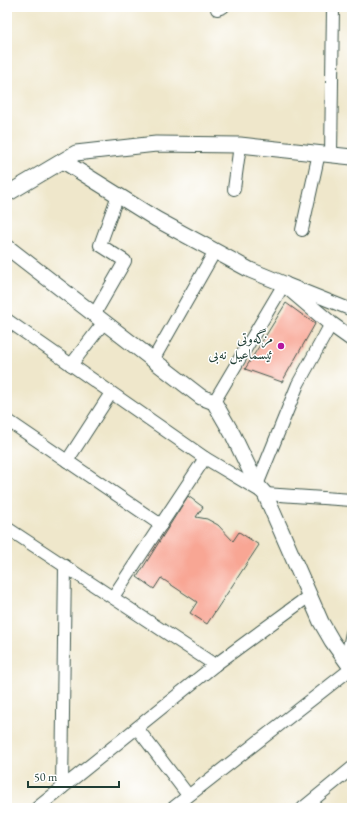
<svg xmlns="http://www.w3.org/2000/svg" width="359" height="815" font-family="'EB Garamond',Amiri,serif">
  <rect width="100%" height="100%" fill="#fff"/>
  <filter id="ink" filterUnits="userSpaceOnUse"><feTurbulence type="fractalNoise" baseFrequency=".025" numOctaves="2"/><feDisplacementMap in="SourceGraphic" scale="8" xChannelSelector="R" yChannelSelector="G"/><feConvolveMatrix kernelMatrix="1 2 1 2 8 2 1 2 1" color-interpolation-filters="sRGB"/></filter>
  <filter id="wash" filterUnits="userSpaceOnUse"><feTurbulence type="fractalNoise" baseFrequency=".012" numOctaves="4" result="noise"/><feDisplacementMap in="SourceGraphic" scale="16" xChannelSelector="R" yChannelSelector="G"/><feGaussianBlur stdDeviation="0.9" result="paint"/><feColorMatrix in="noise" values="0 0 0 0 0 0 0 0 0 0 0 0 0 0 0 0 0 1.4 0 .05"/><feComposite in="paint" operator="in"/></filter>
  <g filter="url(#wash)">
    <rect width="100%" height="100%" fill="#efe7cb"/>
    <g id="blocks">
      <g fill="#f8a694">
        <polygon points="286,303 315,324 282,382 245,369"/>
        <polygon points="188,496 203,507 196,517 207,519 218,525 233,541 239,532 259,545 207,624 190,613 197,602 161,578 154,589 137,577"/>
      </g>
    </g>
  </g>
  <g filter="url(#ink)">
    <use href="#blocks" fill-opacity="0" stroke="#3e564b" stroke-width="1"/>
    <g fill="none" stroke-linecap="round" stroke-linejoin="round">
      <defs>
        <g id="minor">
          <polyline points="217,9 223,7"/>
          <polyline points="331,155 333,7"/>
          <polyline points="234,189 240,145"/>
          <polyline points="302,230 319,153"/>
          <polyline points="287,284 352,310"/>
          <polyline points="94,315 125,261 100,245 118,195"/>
          <polyline points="7,320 205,458 265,494 352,500"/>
          <polyline points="153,360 215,251"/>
          <polyline points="71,365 104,322"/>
          <polyline points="214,402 284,284"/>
          <polyline points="7,420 161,525"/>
          <polyline points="67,461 111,393"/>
          <polyline points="257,485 298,384 331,324"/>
          <polyline points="7,528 215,665"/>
          <polyline points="113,597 205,458"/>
          <polyline points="346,661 352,633"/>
          <polyline points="137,728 188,795"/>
          <polyline points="62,788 65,566"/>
          <polyline points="37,808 215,665 309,596"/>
          <polyline points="173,808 352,668"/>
          <polyline points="303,808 352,768"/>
        </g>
        <g id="tertiary">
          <polyline points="63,161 156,219 250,270 284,284 331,324 352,339"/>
          <polyline points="7,194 76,153 156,144 240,145 352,157"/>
          <polyline points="7,247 201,397 214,402 233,435 257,485 265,494 321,622 332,641 352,669"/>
        </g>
      </defs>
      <use href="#minor" stroke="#3e564b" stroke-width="14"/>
      <use href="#tertiary" stroke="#3e564b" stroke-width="17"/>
      <use href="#minor" stroke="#fff" stroke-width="12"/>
      <use href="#tertiary" stroke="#fff" stroke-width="15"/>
    </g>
  </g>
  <circle fill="#b5179e" stroke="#fff" stroke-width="1.5" cx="281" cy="346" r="4"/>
  <g text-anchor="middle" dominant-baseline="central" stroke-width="3" stroke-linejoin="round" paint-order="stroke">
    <g font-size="14" fill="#1f3d34" stroke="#fff" text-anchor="end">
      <text x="273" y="338">مزگەوتی<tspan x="273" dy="16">ئیسماعیل نەبی</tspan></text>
    </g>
  </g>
  <rect width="359" height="815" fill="none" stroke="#fff" stroke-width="24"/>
  <path d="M28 781v6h91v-6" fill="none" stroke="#1f3d34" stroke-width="2"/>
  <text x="34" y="781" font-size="12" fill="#1f3d34" stroke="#ffffff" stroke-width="3" paint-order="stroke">50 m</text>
</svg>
